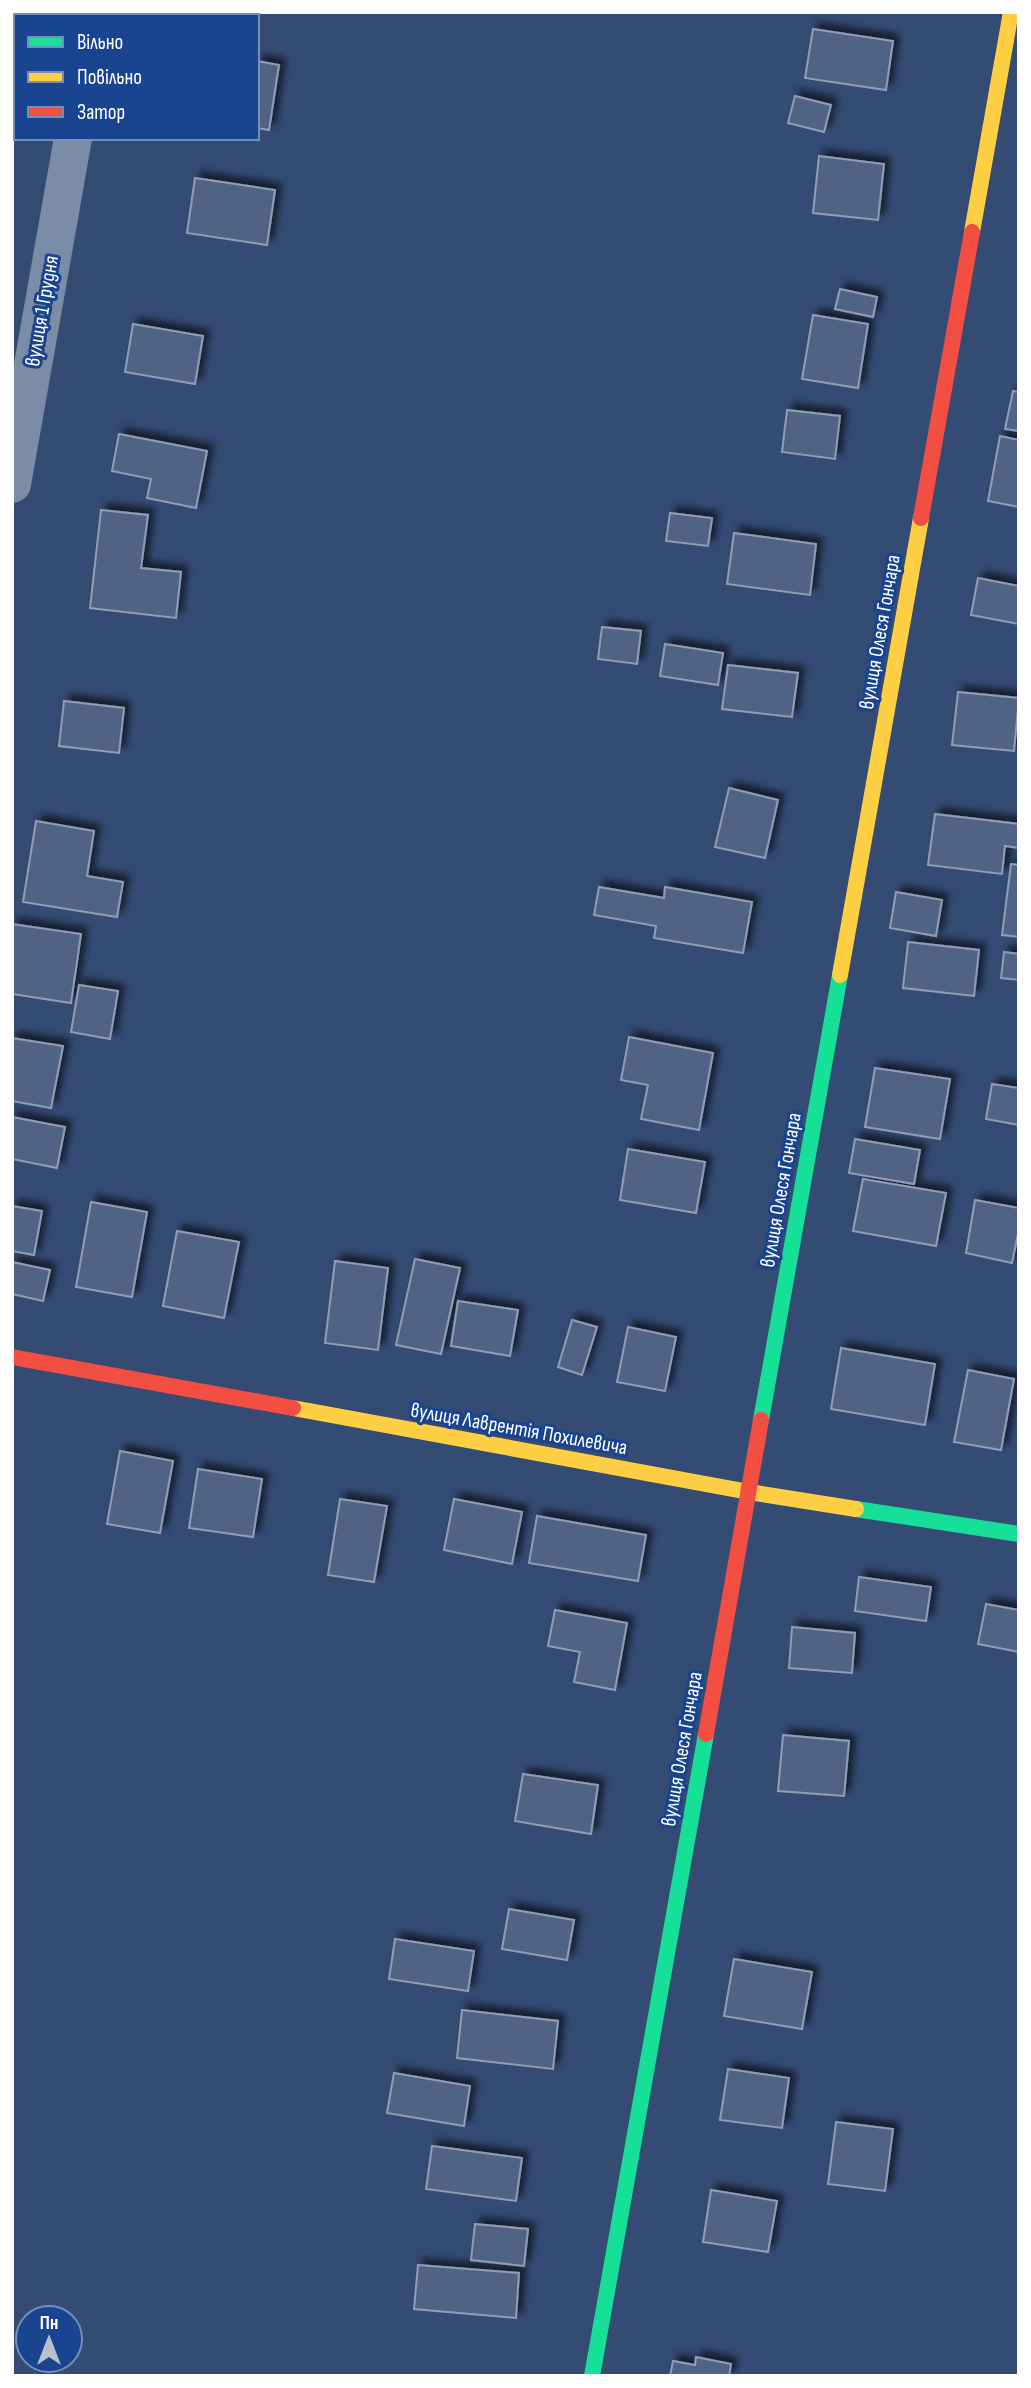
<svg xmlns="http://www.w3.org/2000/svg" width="1031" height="2388" font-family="'Sofia Sans Condensed',sans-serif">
  <defs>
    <filter id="shadow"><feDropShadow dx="6" dy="-6" stdDeviation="3.5" flood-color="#0009"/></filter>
  </defs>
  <rect width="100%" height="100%" fill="#344b74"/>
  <g fill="#516384" stroke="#909eb5" stroke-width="2" filter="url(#shadow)">
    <polygon points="198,12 248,12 248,16 220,16"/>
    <polygon points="813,29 893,41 886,90 805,78"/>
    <polygon points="257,61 279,65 269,130 257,128"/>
    <polygon points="795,96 831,105 824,132 788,123"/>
    <polygon points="819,156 884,164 878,220 813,213"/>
    <polygon points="195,178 275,190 267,245 187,233"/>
    <polygon points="840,289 877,297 873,317 835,309"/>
    <polygon points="813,315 868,324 858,388 802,379"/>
    <polygon points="133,324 203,336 195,384 125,372"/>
    <polygon points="1013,391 1019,392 1019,431 1005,429"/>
    <polygon points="787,410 840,416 835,459 782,452"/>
    <polygon points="119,434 207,451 196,508 147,498 151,479 112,471"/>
    <polygon points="1000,436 1019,440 1019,507 988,501"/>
    <polygon points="101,510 148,515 141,568 181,572 176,618 90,608"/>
    <polygon points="670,513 712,518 708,546 666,541"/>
    <polygon points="734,533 816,544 810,595 727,584"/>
    <polygon points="978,578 1019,586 1019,624 971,615"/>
    <polygon points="602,627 641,631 637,664 598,659"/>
    <polygon points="665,644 723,653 718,685 660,676"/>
    <polygon points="728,665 798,673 792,717 722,709"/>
    <polygon points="958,692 1019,698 1014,751 952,745"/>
    <polygon points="64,701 124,708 119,753 59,746"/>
    <polygon points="729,788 778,800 765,858 715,847"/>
    <polygon points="935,814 1019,824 1019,848 1005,846 1002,874 928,865"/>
    <polygon points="36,821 94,831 87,876 123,882 117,917 23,902"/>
    <polygon points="1011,864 1019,865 1019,937 1002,935"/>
    <polygon points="599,887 664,898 665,887 752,902 743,953 654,938 656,926 594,915"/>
    <polygon points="896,892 942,900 936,936 890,928"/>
    <polygon points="12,924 81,934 71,1003 12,994"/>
    <polygon points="908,942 979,950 974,996 903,988"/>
    <polygon points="1004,952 1019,954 1019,980 1001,978"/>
    <polygon points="79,985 118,991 110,1039 71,1032"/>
    <polygon points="629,1037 713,1053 699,1130 641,1119 648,1085 621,1080"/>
    <polygon points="12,1038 63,1046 51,1108 12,1101"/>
    <polygon points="875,1068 950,1079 940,1139 865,1127"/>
    <polygon points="992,1084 1019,1088 1019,1125 986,1119"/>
    <polygon points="12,1117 65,1127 57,1168 12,1159"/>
    <polygon points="855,1139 920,1150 914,1184 849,1173"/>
    <polygon points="628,1149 705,1162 696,1213 620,1200"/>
    <polygon points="863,1179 946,1193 936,1246 853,1231"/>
    <polygon points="975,1200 1019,1208 1019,1229 1012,1263 966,1253"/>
    <polygon points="91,1202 147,1212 132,1297 76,1287"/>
    <polygon points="12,1206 42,1211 34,1255 12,1251"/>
    <polygon points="177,1231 239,1242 224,1318 163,1306"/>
    <polygon points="415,1259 460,1268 441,1354 396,1345"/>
    <polygon points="335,1261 388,1268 378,1350 325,1343"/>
    <polygon points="12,1262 50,1270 43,1301 12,1294"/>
    <polygon points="458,1301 518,1310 510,1356 451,1346"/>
    <polygon points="572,1320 597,1327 582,1375 558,1367"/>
    <polygon points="628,1327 676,1337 665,1391 617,1382"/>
    <polygon points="841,1348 935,1364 925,1425 831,1409"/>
    <polygon points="968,1370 1014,1379 1001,1450 954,1442"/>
    <polygon points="120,1451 173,1461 160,1533 107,1524"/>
    <polygon points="198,1469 262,1479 253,1537 189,1528"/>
    <polygon points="340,1499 387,1506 374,1582 328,1575"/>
    <polygon points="454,1499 522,1512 512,1564 444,1550"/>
    <polygon points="537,1516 646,1535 638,1581 529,1563"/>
    <polygon points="859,1577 931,1587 926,1621 855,1611"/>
    <polygon points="986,1604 1019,1610 1019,1652 978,1644"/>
    <polygon points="555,1610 627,1623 615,1690 574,1682 580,1652 548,1646"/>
    <polygon points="792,1627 855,1633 852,1673 789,1668"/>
    <polygon points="783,1735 849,1741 844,1796 778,1791"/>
    <polygon points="523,1774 598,1785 591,1834 515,1821"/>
    <polygon points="509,1909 574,1920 567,1960 502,1949"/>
    <polygon points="395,1939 474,1951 468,1991 389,1979"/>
    <polygon points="734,1959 812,1972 802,2029 724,2016"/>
    <polygon points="462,2010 558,2021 553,2069 457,2058"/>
    <polygon points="728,2069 789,2078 782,2128 720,2120"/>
    <polygon points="394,2073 470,2086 464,2126 387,2113"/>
    <polygon points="836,2122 893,2129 885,2191 828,2184"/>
    <polygon points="432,2146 522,2158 516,2201 426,2189"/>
    <polygon points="711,2190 777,2201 768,2252 703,2242"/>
    <polygon points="475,2224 528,2229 524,2266 471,2260"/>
    <polygon points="418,2265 519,2273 516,2318 414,2309"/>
    <polygon points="696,2357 731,2364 729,2376 670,2376 673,2361 695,2365"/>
  </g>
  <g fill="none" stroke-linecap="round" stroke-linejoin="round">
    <g stroke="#7b8ca7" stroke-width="38">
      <polyline points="94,16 95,12"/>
      <polyline points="12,484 73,138"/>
    </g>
    <g stroke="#16e098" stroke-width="16">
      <polyline points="761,1420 840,975"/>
      <polyline points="856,1509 1019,1534"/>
      <polyline points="592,2376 706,1734"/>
    </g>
    <g stroke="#ffcf43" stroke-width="16">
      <polyline points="972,232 1011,12"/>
      <polyline points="840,975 921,518"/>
      <polyline points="293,1408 749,1492 856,1509"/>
    </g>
    <g stroke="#f24e42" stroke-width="16">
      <polyline points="921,518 972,232"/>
      <polyline points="12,1357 293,1408"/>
      <polyline points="706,1734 761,1420"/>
    </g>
  </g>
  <g text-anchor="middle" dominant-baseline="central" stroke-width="6" stroke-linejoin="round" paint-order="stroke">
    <g font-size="21" fill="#fff" stroke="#19448f">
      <text transform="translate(42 311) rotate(-80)">вулиця 1 Грудня</text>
      <text transform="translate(880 632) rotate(-80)">вулиця Олеся Гончара</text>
      <text transform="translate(781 1190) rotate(-80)">вулиця Олеся Гончара</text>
      <text transform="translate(519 1429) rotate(10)">вулиця Лаврентія Похилевича</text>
      <text transform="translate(682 1749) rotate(-80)">вулиця Олеся Гончара</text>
    </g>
  </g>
  <rect width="1031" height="2388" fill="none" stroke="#ffffff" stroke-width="28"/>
  <rect x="14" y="14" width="245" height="126" fill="#19448f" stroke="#758fbc" stroke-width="2"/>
  <rect x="28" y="37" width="35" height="10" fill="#16e098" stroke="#758fbc" stroke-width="2"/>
  <text x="77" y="49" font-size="21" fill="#ffffff">Вільно</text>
  <rect x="28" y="72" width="35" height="10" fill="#ffcf43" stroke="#758fbc" stroke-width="2"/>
  <text x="77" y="84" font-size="21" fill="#ffffff">Повільно</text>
  <rect x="28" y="107" width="35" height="10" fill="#f24e42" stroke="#758fbc" stroke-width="2"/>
  <text x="77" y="119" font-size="21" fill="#ffffff">Затор</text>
  <g transform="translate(49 2339)"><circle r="33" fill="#19448f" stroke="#758fbc" stroke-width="2"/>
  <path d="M0-5L12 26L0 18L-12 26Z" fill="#b8c0ce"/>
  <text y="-10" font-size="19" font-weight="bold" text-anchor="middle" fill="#ffffff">Пн</text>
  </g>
</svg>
